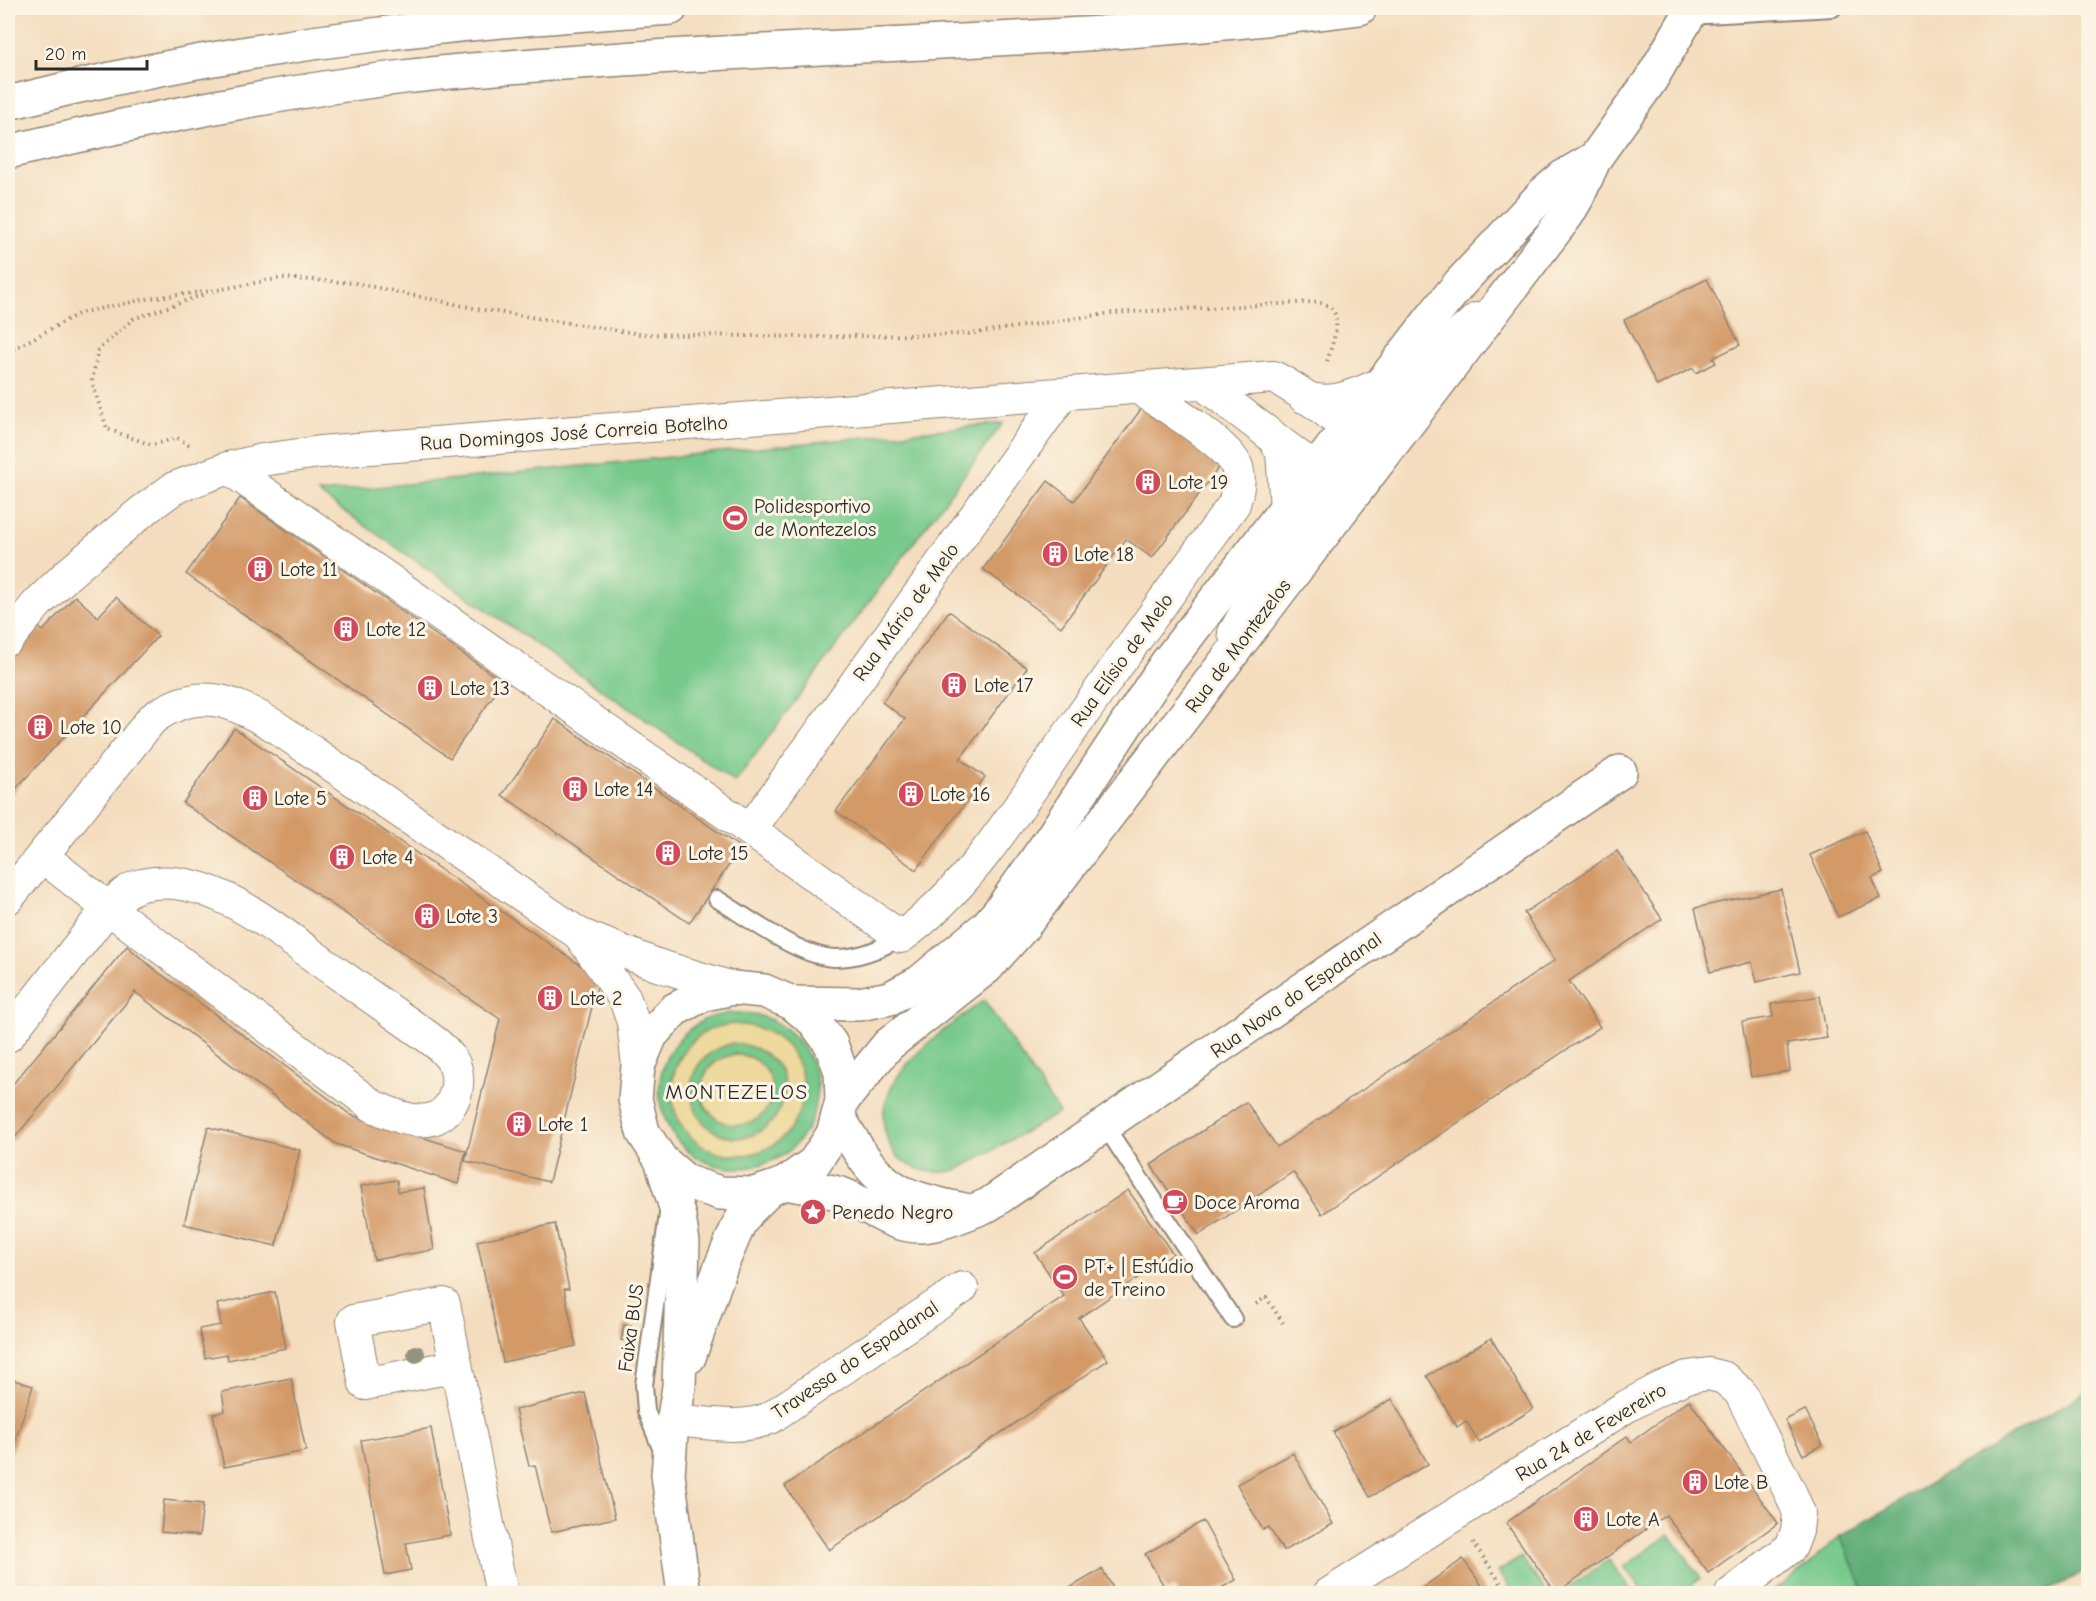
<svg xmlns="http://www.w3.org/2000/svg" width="2096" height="1601" font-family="'Comic Neue',sans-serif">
  <rect width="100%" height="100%" fill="#fcf5e5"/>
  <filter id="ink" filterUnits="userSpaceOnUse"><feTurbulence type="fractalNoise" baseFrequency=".0167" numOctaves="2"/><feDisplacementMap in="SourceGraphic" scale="12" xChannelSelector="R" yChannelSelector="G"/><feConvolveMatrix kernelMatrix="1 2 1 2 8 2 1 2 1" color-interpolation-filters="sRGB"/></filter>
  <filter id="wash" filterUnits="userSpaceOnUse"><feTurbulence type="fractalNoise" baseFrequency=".008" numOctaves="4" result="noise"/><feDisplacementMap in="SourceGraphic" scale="24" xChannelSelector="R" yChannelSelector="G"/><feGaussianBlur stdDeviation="1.35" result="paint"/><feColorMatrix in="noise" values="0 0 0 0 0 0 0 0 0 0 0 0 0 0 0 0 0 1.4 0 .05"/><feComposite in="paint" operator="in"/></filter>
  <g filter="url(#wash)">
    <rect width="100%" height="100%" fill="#f4ddbe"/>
    <g fill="#77c98c" stroke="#517a5c" stroke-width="1.5" fill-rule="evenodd">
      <polygon points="1003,423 735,782 318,493"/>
      <path d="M984,1000L1059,1113L957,1170C936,1175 913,1172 897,1156C891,1150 888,1140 885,1132C871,1076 946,1029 984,1000Z"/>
      <path d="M730,1013C738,1013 749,1012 757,1015C790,1024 815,1053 817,1087C817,1094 815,1103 814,1110C811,1128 794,1151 776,1159C674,1204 613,1069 704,1020C711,1016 721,1015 730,1013ZM731,1024C758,1026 769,1031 789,1049L790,1130L774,1145L754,1154L732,1156L711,1151L693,1139L672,1079L679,1058L692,1041L710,1030Z"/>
      <path d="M733,1043C770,1046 798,1076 778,1113C773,1123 765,1129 755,1134C697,1158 656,1064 733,1043ZM735,1054C755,1056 757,1060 766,1077C768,1081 772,1086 772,1090C776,1106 758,1119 745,1124C736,1122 721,1120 713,1115C697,1105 699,1075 713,1064C718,1059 728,1057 735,1054Z"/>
      <polygon points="1669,1534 1701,1578 1680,1593 1644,1593 1624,1567"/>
      <polygon points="1840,1536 1865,1593 1769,1594 1800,1572"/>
      <polygon points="1521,1557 1547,1593 1513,1593 1498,1572"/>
      <polygon points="1609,1560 1633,1593 1561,1593"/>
    </g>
    <polygon fill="#61ad78" stroke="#466c52" stroke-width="1.5" points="2088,1391 2088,1569 2044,1593 1865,1593 1840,1536"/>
    <g fill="#eeda9e" stroke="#8c8264" stroke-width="1.5" fill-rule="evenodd">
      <path d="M731,1024C739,1025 747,1025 754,1027C836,1050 808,1173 718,1153C702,1149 684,1134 678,1119C664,1085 676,1047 709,1030C716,1027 724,1026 731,1024ZM733,1043C770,1046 798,1076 778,1113C773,1123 765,1129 755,1134C697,1158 656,1064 733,1043Z"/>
      <circle cx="737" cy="1090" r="35"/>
    </g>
    <g id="blocks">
      <g fill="#d39a67">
        <polygon points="1707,279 1740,345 1713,358 1716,363 1696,373 1693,368 1657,386 1624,320"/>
        <polygon points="1144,405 1222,463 1152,558 1126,539 1061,627 983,569 1048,481 1074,501"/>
        <polygon points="240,498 503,682 450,758 186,574"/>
        <polygon points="75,596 98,617 116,597 158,636 8,797 8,650 37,626 43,631"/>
        <polygon points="949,611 1027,668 960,759 985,777 916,870 836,811 905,719 882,702"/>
        <polygon points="555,719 741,848 689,923 502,795"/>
        <polygon points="234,728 599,978 549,1182 465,1161 500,1019 183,803"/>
        <polygon points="1865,831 1883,873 1872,878 1881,898 1838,917 1810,855"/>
        <polygon points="1617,851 1662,919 1569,981 1600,1027 1322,1214 1293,1172 1199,1235 1151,1165 1246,1102 1277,1147 1464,1022 1555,960 1524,913"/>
        <polygon points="1781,889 1800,972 1757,982 1752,962 1710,972 1695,908"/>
        <polygon points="127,946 154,969 351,1115 466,1151 458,1184 336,1144 135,992 8,1146 8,1090"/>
        <polygon points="1820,996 1827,1038 1787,1044 1790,1071 1751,1077 1742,1022 1773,1017 1771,1004"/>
        <polygon points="208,1127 300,1150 276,1246 184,1224"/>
        <polygon points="397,1180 398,1192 424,1188 434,1250 374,1260 361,1186"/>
        <polygon points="1128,1190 1173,1254 1079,1318 1108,1360 829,1550 785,1486 1064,1296 1035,1253"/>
        <polygon points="555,1224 569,1289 564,1289 576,1346 503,1362 477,1241"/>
        <polygon points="275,1292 286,1348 228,1360 227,1354 205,1358 199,1329 221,1325 217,1304"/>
        <polygon points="624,1325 631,1325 628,1341 621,1340"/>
        <polygon points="1491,1338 1533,1409 1479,1442 1466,1421 1457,1427 1427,1376"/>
        <polygon points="8,1378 33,1386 10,1457 8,1457"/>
        <polygon points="291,1378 306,1451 224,1467 213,1414 225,1411 222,1392"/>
        <polygon points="585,1393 615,1518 551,1532 535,1465 529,1466 515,1410"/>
        <polygon points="1392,1399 1428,1464 1370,1497 1333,1432"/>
        <polygon points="1689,1400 1778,1523 1708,1573 1666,1515 1556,1593 1506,1523 1627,1436 1631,1442"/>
        <polygon points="1805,1410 1823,1445 1803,1455 1785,1420"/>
        <polygon points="431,1428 450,1535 406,1543 411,1570 385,1575 361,1440"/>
        <polygon points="1293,1453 1333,1524 1283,1551 1269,1527 1263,1530 1237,1484"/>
        <polygon points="164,1500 203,1504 199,1536 161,1532"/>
        <polygon points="1203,1521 1236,1580 1212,1593 1179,1593 1175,1587 1167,1591 1145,1554"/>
        <polygon points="1463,1559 1487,1593 1415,1593"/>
        <polygon points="1102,1569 1116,1593 1061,1593"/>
      </g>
    </g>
  </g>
  <g filter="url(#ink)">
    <use href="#blocks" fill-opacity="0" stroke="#908474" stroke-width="1.5"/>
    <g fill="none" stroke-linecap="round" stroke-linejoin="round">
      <defs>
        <g id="service">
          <polyline points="1688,16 1833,8"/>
          <path d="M717,899C747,917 801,958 836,958C860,958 881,949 901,937"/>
          <polyline points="1105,1126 1233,1319"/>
          <polyline points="663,1453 646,1411 644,1385 668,1214"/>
        </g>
        <g id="minor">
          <path d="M1202,383L1302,459C1321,469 1354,454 1369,441L1440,352L1477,319"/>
          <path d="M1304,397C1331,407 1355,395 1381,384"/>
          <polyline points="1272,436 1282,452 1286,509"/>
          <path d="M228,468L750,830L901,937C974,884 1020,803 1071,731C1125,654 1179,579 1234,504C1237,493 1241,479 1237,467C1229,444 1162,404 1140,389"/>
          <path d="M8,639L37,604L67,575L140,513L174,488L228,468L262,460L320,452L1273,377C1285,382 1336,415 1341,426C1348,440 1345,468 1339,482L1264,581L1234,633"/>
          <polyline points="750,830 1062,395"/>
          <path d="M8,898L152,719C198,685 232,700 276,727L579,934L657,965L733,988"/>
          <polyline points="579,934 625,999 633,1022 638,1066"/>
          <path d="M8,1036L108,908C118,899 128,888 142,885C207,869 277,930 326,965C360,989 394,1013 428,1037C438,1044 448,1052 454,1064C463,1085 453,1116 428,1120C410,1123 389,1113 373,1106L108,908L42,856"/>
          <polyline points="456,1366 365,1384 353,1321 444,1304 502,1594"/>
          <path d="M673,1420C704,1422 741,1431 770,1418L962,1288"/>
          <polyline points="1329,1594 1627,1406 1661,1388 1687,1377 1709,1374 1724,1378 1740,1392 1791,1494 1799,1513 1797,1531 1791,1547 1731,1594"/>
        </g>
        <g id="tertiary">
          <polyline points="792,1003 859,1004 890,998 920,982 987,926 1002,908 1050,840 1166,664 1434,315 1460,283 1544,193 1563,177 1595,158"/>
          <polyline points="842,1101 888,1045 987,967 1022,928 1567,215 1577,198 1595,158 1650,81 1693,8"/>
          <path d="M838,1116C856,1147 875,1184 911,1196C930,1203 950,1207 969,1211"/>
          <polyline points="661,1160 687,1182 720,1193 754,1194 770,1189 786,1183 814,1163 833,1134 842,1101 841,1072 831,1044 814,1021 792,1003 764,991 733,988 704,994 674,1010 651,1035 638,1066 635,1099 643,1132 661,1160 679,1217 683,1242 679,1387 671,1435 668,1475 684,1594"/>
          <path d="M786,1183C804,1187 823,1189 841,1194C869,1204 890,1227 922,1226C941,1225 970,1212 988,1205L1620,772"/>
          <polyline points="689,1357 721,1266 739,1224 748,1211 770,1189"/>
        </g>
        <g id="trunk">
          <path d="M8,103C127,73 250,50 373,35C472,22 571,15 671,8"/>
          <path d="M8,152C138,121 271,93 404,77C477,68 550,64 623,59C868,43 1116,40 1360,8"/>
        </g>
      </defs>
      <use href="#service" stroke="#908474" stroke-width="20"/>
      <use href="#minor" stroke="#908474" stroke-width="34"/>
      <use href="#tertiary" stroke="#908474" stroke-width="36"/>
      <use href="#trunk" stroke="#908474" stroke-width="36"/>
      <g stroke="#908474" stroke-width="4" stroke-dasharray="1.5 4.5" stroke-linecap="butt">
        <path d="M8,352L80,313L151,298L211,291L282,278L355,283L478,309L640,334L808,337L968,334L1112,313L1315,302C1351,306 1332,341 1326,365"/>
        <polyline points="189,445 177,438 152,445 107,429 92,381 98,350 133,319 205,294"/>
        <polyline points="1256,1304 1266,1297 1283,1323"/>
        <polyline points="1473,1542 1508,1594"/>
      </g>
      <use href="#service" stroke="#fff" stroke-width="16"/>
      <use href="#minor" stroke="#fff" stroke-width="32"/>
      <use href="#tertiary" stroke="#fff" stroke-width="33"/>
      <use href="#trunk" stroke="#fff" stroke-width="33"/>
    </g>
    <circle fill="#92957d" cx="416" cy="1354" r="9"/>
  </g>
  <defs>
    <symbol id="building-disc" viewBox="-11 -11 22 22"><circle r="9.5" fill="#d1495b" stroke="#fcf5e5"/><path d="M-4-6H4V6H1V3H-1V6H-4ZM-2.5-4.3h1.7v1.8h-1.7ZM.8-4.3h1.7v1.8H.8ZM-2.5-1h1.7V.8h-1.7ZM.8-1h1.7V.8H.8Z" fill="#fff"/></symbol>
    <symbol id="stadium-disc" viewBox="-11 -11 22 22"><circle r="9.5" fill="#d1495b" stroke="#fcf5e5"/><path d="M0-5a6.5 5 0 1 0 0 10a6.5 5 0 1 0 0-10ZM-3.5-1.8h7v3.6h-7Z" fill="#fff"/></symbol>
    <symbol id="cafe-disc" viewBox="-11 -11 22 22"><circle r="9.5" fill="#d1495b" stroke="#fcf5e5"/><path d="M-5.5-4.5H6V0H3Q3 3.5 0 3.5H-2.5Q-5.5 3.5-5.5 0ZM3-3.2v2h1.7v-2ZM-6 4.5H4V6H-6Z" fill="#fff"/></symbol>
    <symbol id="sight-disc" viewBox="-11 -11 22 22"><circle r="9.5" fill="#d1495b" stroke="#fcf5e5"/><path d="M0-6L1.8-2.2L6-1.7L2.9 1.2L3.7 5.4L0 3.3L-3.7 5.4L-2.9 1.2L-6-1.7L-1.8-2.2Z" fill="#fff"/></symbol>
  </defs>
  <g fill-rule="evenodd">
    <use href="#building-disc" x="1133" y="467" width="30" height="30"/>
    <use href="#stadium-disc" x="720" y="503" width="30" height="30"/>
    <use href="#building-disc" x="1040" y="539" width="30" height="30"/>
    <use href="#building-disc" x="245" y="554" width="30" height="30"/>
    <use href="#building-disc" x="331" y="614" width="30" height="30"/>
    <use href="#building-disc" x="939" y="670" width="30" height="30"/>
    <use href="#building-disc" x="415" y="673" width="30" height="30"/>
    <use href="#building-disc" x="25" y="712" width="30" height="30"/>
    <use href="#building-disc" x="560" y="774" width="30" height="30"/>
    <use href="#building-disc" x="896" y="779" width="30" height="30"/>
    <use href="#building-disc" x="240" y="783" width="30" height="30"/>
    <use href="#building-disc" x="653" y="838" width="30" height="30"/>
    <use href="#building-disc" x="327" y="842" width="30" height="30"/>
    <use href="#building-disc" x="412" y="901" width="30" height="30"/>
    <use href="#building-disc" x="535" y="983" width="30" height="30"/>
    <use href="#building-disc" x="504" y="1109" width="30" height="30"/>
    <use href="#cafe-disc" x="1160" y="1187" width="30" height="30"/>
    <use href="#sight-disc" x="798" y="1197" width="30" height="30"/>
    <use href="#stadium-disc" x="1050" y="1262" width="30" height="30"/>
    <use href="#building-disc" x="1680" y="1467" width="30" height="30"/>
    <use href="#building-disc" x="1571" y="1504" width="30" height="30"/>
  </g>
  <g text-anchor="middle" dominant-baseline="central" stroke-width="6" stroke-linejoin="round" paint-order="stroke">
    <g font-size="20" fill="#2b2b2b" stroke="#fcf5e5">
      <text transform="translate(574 433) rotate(-4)">Rua Domingos José Correia Botelho</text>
      <text transform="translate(906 612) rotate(-54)">Rua Mário de Melo</text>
      <text transform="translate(1238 646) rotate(-53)">Rua de Montezelos</text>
      <text transform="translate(1122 660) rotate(-54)">Rua Elísio de Melo</text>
      <text transform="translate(1296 995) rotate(-35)">Rua Nova do Espadanal</text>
      <text transform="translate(631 1328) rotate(-82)">Faixa BUS</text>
      <text transform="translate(855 1360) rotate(-34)">Travessa do Espadanal</text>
      <text transform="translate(1591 1432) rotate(-31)">Rua 24 de Fevereiro</text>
    </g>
    <g font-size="20" fill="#2b2b2b" stroke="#fcf5e5" text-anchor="start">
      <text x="1168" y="482">Lote 19</text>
      <text x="754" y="506">Polidesportivo<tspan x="754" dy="23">de Montezelos</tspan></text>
      <text x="1074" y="554">Lote 18</text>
      <text x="280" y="569">Lote 11</text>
      <text x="366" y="629">Lote 12</text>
      <text x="974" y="685">Lote 17</text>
      <text x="450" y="688">Lote 13</text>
      <text x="60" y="727">Lote 10</text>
      <text x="594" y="789">Lote 14</text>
      <text x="930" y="794">Lote 16</text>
      <text x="274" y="798">Lote 5</text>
      <text x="688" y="853">Lote 15</text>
      <text x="362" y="857">Lote 4</text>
      <text x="446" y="916">Lote 3</text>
      <text x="570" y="998">Lote 2</text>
      <text x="538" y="1124">Lote 1</text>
      <text x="1194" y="1202">Doce Aroma</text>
      <text x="832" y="1212">Penedo Negro</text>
      <text x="1084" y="1266">PT+ | Estúdio<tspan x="1084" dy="23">de Treino</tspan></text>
      <text x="1714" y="1482">Lote B</text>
      <text x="1606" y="1519">Lote A</text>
    </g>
    <g font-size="21" letter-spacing="1.5" fill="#2b2b2b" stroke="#fcf5e5">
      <text x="737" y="1092">MONTEZELOS</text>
    </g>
  </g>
  <rect width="2096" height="1601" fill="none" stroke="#fcf5e5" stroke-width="30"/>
  <path d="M36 60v9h111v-9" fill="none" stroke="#2b2b2b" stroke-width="3"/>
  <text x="45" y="60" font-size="18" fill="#2b2b2b" stroke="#fcf5e5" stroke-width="4.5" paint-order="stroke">20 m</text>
</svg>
